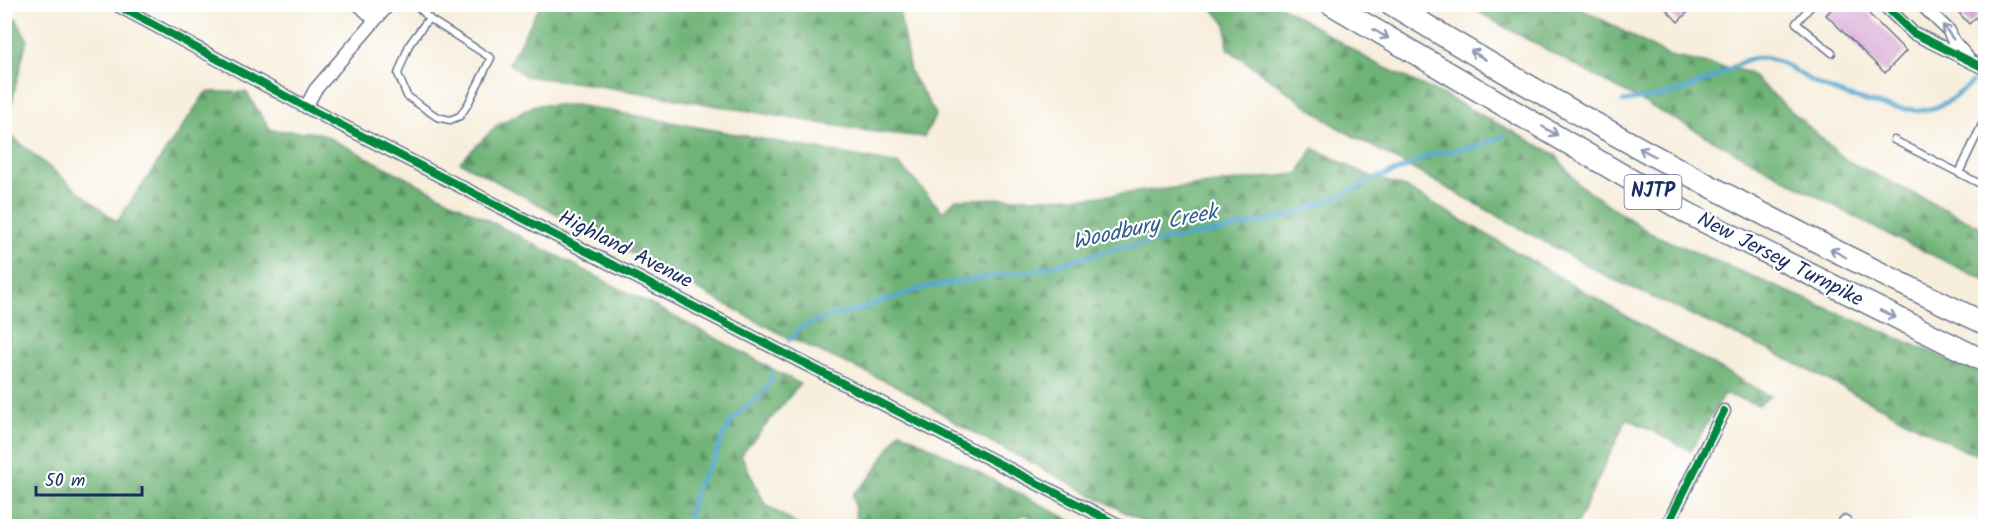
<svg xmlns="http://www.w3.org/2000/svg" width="1990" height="531" font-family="Kalam,sans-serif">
  <defs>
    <pattern id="forest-firs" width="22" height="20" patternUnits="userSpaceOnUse" patternTransform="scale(1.5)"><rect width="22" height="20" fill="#70b377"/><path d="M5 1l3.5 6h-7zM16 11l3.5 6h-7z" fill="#5b9265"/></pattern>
  </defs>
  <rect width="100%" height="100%" fill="#fff"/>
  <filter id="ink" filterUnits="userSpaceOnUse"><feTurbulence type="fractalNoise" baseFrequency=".0167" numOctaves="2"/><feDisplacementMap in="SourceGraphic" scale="12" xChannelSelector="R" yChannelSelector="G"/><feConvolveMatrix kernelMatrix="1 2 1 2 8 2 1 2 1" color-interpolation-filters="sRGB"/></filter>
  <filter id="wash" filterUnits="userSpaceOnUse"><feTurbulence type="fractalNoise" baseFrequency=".008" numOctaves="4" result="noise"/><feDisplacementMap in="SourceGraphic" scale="24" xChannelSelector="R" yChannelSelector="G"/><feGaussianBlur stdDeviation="1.35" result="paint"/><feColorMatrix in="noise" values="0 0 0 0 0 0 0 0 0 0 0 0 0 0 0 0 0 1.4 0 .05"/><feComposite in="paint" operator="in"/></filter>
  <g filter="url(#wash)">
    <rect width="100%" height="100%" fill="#f7eedc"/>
    <g fill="url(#forest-firs)" stroke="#46716a" stroke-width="1.5">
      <polygon points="541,4 895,5 899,9 910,72 936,114 924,137 867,131 588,84 525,76 509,63"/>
      <polygon points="1213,5 1279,5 1373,62 1449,98 1555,154 1578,184 1652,234 1985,375 1985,456 1966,451 1771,351 1610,278 1337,127 1228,49 1226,24 1212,8"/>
      <polygon points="1468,5 1575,5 1669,56 1748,72 1846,160 1985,229 1985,280 1881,231 1499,24"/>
      <polygon points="16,18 27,39 5,130 5,36"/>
      <polygon points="206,92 246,92 271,130 320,133 725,343 800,384 741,455 765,504 799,526 5,526 5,131 117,222"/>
      <polygon points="535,105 577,105 899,164 943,212 956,199 1092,197 1298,174 1313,148 1365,174 1407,188 1671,342 1770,396 1759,405 1724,394 1691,451 1627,418 1576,526 1285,526 1278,523 1276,526 1151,526 963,427 903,389 781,334 460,162 496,126"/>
      <polygon points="900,431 1081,526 1047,526 1025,514 1012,523 1011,526 857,526 853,494 871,477"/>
    </g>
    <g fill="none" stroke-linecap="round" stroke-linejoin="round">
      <g stroke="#55a7d0" stroke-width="4.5">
        <path d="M1622,102C1642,99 1662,97 1681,91C1697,85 1716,77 1731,68C1741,63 1748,57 1761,58C1779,58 1795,71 1810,80C1837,95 1899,114 1929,109C1945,106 1960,93 1972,83"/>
        <polyline points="789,340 800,328 830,316 853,311 926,287 1040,269 1118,248 1226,230 1289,216 1335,198 1373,179 1405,168 1425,157 1437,153 1475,147 1491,142 1505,135"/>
        <path d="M686,526C690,512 693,496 699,482C702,474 710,467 714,459C720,446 723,433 731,422C746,402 766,400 772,374"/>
      </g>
    </g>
    <g id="blocks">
      <g fill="#d8abd5">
        <polygon points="1661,4 1696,4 1678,22"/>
        <polygon points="1836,4 1859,4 1906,51 1885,73 1826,15"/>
        <polygon points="1951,4 1986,4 1986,8 1969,24"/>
      </g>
    </g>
  </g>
  <g filter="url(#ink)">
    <use href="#blocks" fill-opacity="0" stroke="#68728a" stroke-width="1.5"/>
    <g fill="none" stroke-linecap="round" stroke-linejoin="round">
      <defs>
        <g id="lane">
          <polyline points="415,4 431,20 491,58 468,104 460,116 450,120 437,117 407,96 398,74 409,45 429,18"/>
          <polyline points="1813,4 1796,23 1832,53"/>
          <polyline points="1986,116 1959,173 1986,187"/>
          <polyline points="1894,140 1959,173"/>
        </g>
        <g id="street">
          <polyline points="115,4 306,107 1120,526"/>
          <polyline points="358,4 374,19"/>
          <polyline points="1883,4 1913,33 1986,69"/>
          <polyline points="1921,4 1949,31 1954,42 1967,57"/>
          <polyline points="306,107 315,90 389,4"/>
          <polyline points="1667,526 1724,411"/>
          <polyline points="1842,526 1845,522"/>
        </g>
        <g id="highway">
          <polyline points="1331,4 1689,214 1986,362"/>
          <path d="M1391,4C1583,122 1782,228 1986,324"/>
        </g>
      </defs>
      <use href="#lane" stroke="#68728a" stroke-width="9"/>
      <use href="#street" stroke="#68728a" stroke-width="15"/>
      <use href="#highway" stroke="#68728a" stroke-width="24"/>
      <use href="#lane" stroke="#fff" stroke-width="6"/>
      <use href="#street" stroke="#fff" stroke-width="12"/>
      <use href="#highway" stroke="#fff" stroke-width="21"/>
      <defs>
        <g id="cycleway">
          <polyline points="115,4 306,107 1120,526"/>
          <polyline points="1883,4 1913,33 1986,69"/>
          <polyline points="1667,526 1724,411"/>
        </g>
      </defs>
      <use href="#cycleway" stroke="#fff" stroke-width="11"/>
      <use href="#cycleway" stroke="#00873e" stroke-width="8"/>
    </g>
    <defs><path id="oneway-shaft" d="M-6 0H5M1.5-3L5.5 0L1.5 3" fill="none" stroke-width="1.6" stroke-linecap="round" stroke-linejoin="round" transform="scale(1.5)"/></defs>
    <g stroke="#8d97ae">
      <use href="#oneway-shaft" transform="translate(1948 32) rotate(-126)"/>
      <use href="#oneway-shaft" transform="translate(1381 34) rotate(30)"/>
      <use href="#oneway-shaft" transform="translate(1478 55) rotate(-149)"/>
      <use href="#oneway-shaft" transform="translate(1550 131) rotate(30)"/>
      <use href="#oneway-shaft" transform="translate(1647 152) rotate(-152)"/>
      <use href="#oneway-shaft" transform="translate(1838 253) rotate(-152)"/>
      <use href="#oneway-shaft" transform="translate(1888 314) rotate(26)"/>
    </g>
  </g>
  <g text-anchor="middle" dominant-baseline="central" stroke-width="4.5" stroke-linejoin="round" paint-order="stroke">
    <rect fill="#fff" stroke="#5f6d8e" stroke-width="1.5" x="1624.5" y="175" width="57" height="34" rx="4.5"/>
    <g font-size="20" font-weight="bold" fill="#1b2f5e">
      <text x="1653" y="192">NJTP</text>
    </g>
    <g font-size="21" fill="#1b2f5e" stroke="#fff">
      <text transform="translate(625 250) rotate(27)">Highland Avenue</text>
      <text transform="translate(1780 260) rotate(27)">New Jersey Turnpike</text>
    </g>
    <g font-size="22" font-style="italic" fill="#325f8c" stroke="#fff">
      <text transform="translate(1145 228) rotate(-12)">Woodbury Creek</text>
    </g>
  </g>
  <rect width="1990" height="531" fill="none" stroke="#fff" stroke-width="24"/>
  <path d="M36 486v9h106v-9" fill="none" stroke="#1b2f5e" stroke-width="3"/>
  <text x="45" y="486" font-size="18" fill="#1b2f5e" stroke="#ffffff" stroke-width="4.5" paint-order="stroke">50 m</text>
</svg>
